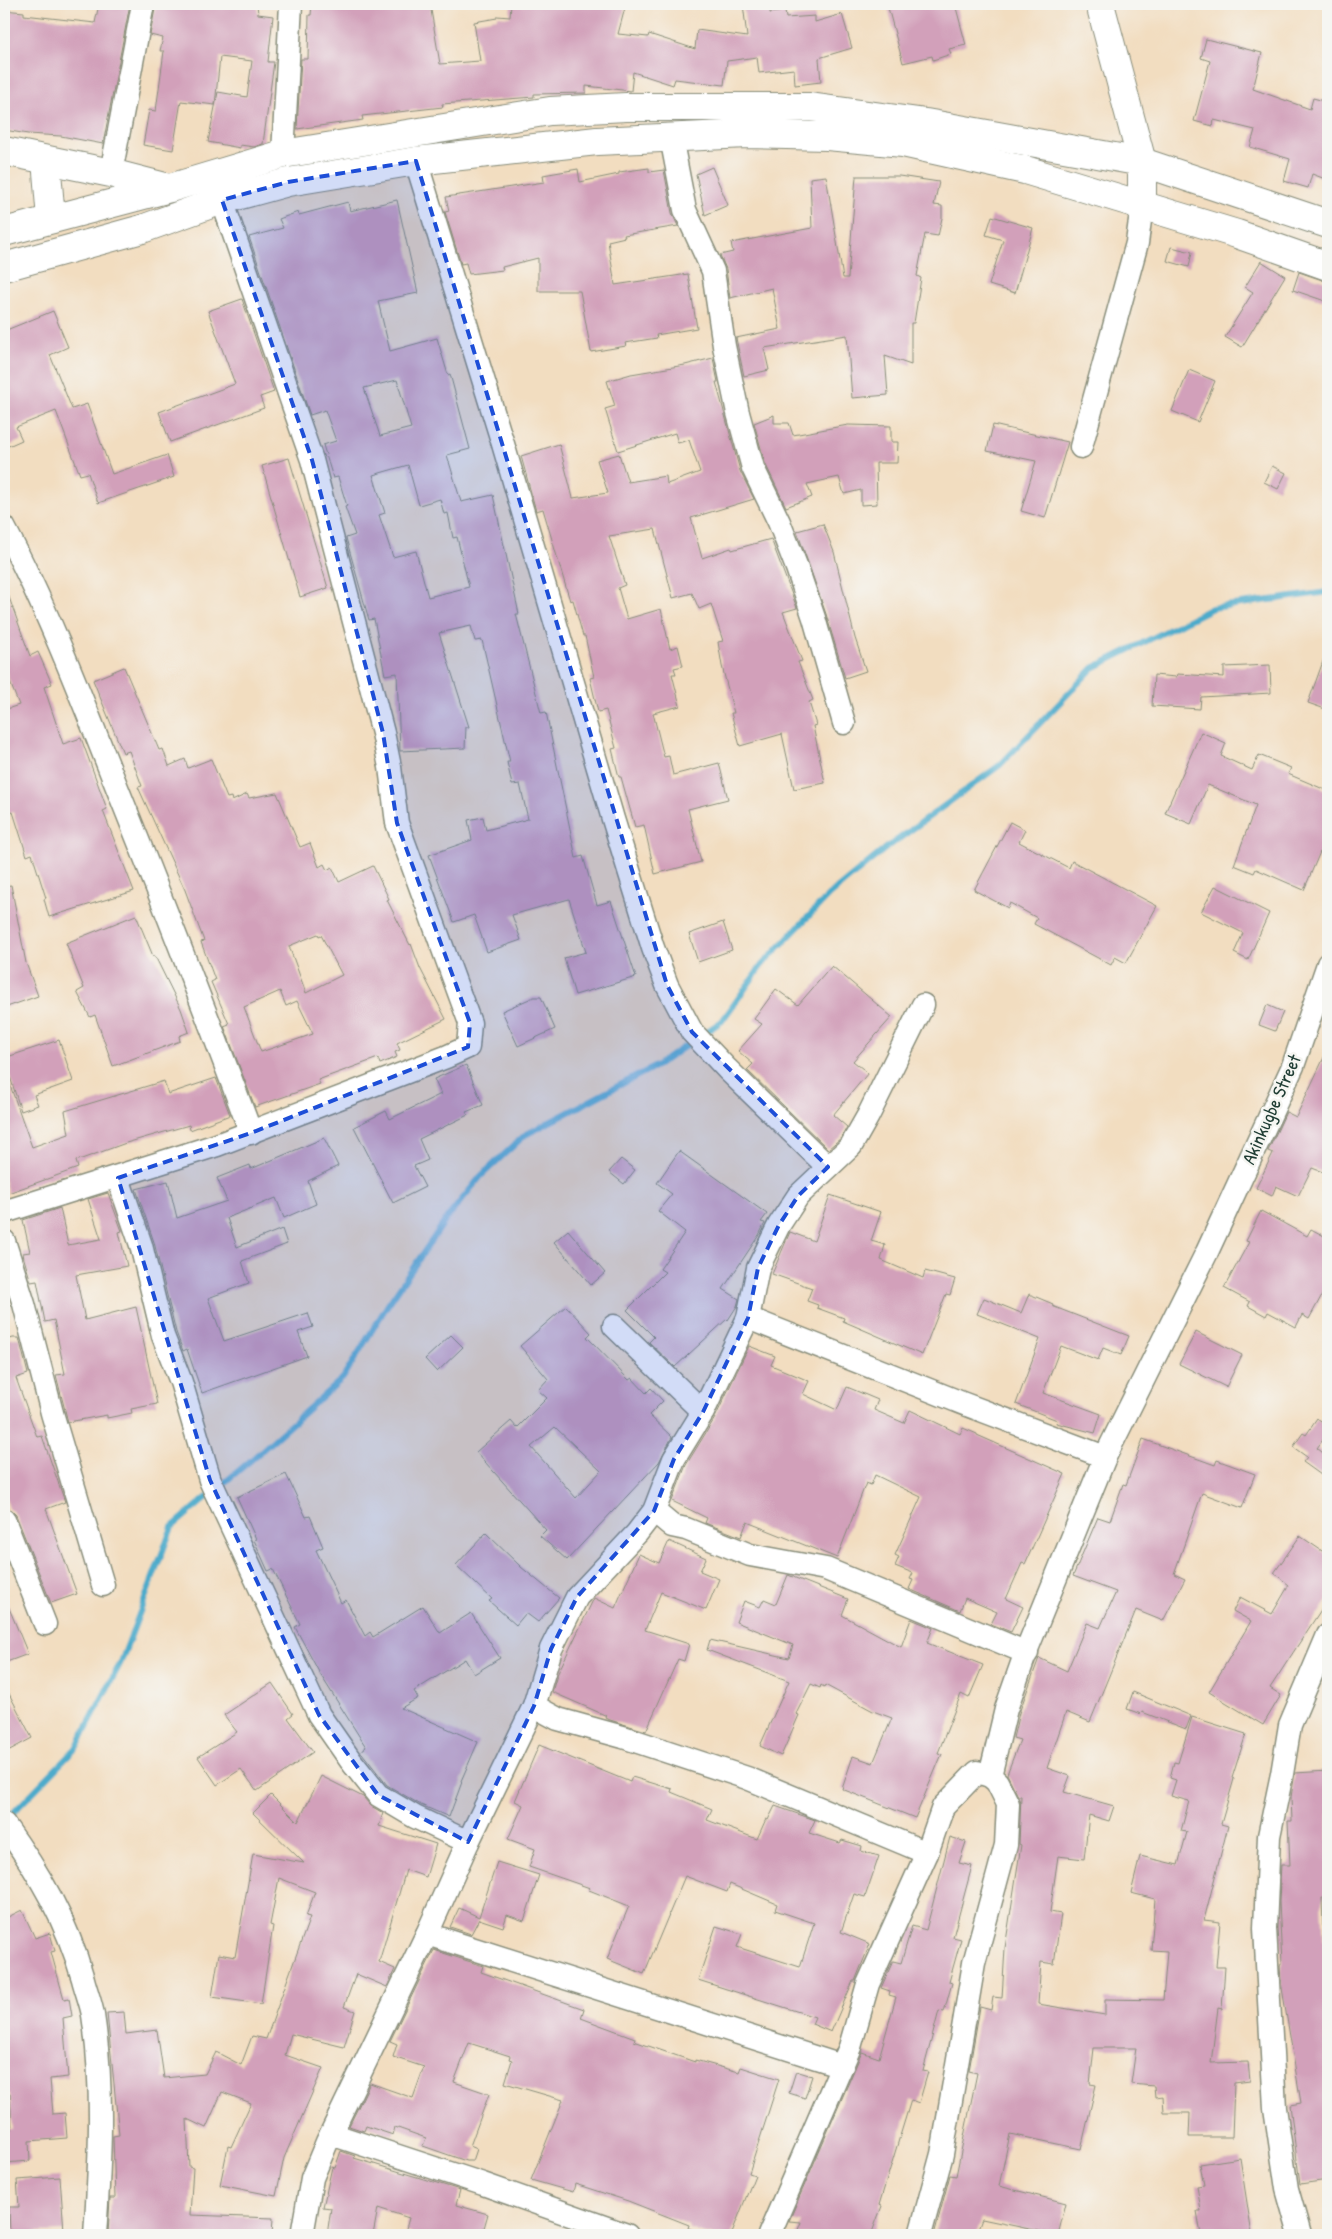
<svg xmlns="http://www.w3.org/2000/svg" width="1332" height="2239" font-family="'Patrick Hand',sans-serif">
  <rect width="100%" height="100%" fill="#f6f6f2"/>
  <filter id="ink" filterUnits="userSpaceOnUse"><feTurbulence type="fractalNoise" baseFrequency=".02" numOctaves="2"/><feDisplacementMap in="SourceGraphic" scale="10" xChannelSelector="R" yChannelSelector="G"/><feConvolveMatrix kernelMatrix="1 2 1 2 8 2 1 2 1" color-interpolation-filters="sRGB"/></filter>
  <filter id="wash" filterUnits="userSpaceOnUse"><feTurbulence type="fractalNoise" baseFrequency=".0096" numOctaves="4" result="noise"/><feDisplacementMap in="SourceGraphic" scale="20" xChannelSelector="R" yChannelSelector="G"/><feGaussianBlur stdDeviation="1.12" result="paint"/><feColorMatrix in="noise" values="0 0 0 0 0 0 0 0 0 0 0 0 0 0 0 0 0 1.4 0 .05"/><feComposite in="paint" operator="in"/></filter>
  <g filter="url(#wash)">
    <rect width="100%" height="100%" fill="#f2ddc0"/>
    <g fill="none" stroke-linecap="round" stroke-linejoin="round">
      <polyline stroke="#4dabcb" stroke-width="6" points="5,1821 76,1748 121,1662 172,1527 250,1461 343,1378 387,1306 447,1218 481,1176 525,1135 658,1065 722,1021 762,965 829,895 885,849 1000,765 1093,668 1212,608 1328,592"/>
    </g>
    <g id="blocks">
      <g fill="#d2a0ba" fill-rule="evenodd">
        <polygon points="99,4 130,4 103,144 61,136 28,134 4,130 4,10 24,12 24,15 95,23"/>
        <polygon points="156,4 257,4 258,14 273,16 268,62 274,62 263,144 254,147 240,145 240,148 208,142 218,92 247,97 252,61 220,57 215,105 181,101 173,150 143,145 149,110 156,111 164,51 160,51 163,38 150,35"/>
        <polygon points="312,4 430,4 440,64 480,61 474,22 497,18 497,16 510,17 511,4 626,4 618,34 648,37 649,34 695,49 697,30 747,37 743,4 770,4 770,13 785,11 786,18 815,16 815,22 842,14 852,48 819,58 821,82 795,85 794,69 759,73 757,57 727,61 724,85 675,79 673,85 633,72 631,91 586,86 586,93 534,94 534,97 442,104 443,107 362,116 363,120 297,129 301,59 308,59 309,15 311,15"/>
        <polygon points="887,4 955,4 966,45 949,49 951,54 933,60 932,56 903,63"/>
        <polygon points="1206,39 1262,53 1253,89 1310,109 1313,98 1328,102 1328,180 1312,174 1308,188 1284,181 1290,159 1250,147 1255,130 1214,120 1213,126 1194,121 1210,61 1201,58"/>
        <polygon points="712,167 728,205 705,215 696,174"/>
        <polygon points="649,168 649,172 664,170 672,213 678,226 624,235 625,237 608,241 615,285 688,274 697,328 656,335 657,338 625,343 626,346 591,352 580,291 538,291 538,258 502,267 503,270 469,274 466,263 461,264 445,212 449,211 446,197 544,182 543,175 578,169 580,182 619,174 619,172"/>
        <polygon points="826,176 843,278 848,278 856,176 899,176 939,182 934,205 942,206 942,218 938,236 925,234 917,276 921,278 914,323 911,323 911,365 885,356 888,395 852,398 847,335 764,348 769,370 744,376 736,338 780,329 772,288 730,298 726,269 720,255 733,252 731,243 812,228 810,178"/>
        <path d="M397,200L418,293L378,301L390,351L437,338L448,375L450,374L470,449L447,455L461,502L493,495L519,614H516L541,713L546,712L576,858L583,856L597,905L611,901L636,977L575,995L564,958L586,952L569,899L512,915L521,940L487,952L474,915L454,922L429,855L472,840L468,820L483,817L486,830L528,819L520,784L512,785L507,762H510L482,640L475,641L471,626L439,633L469,727H466L465,748L400,751L397,673L385,675L374,619L369,620L346,538L355,535L345,507L347,506L338,477L333,478L323,445L336,441L325,410L310,415L249,237L283,228L279,219L298,212L299,215L348,202L350,211ZM397,380L411,428L380,436L364,388ZM408,465L419,505L440,499L444,514L448,513L453,538L457,537L469,587L428,597L416,551L393,557L379,515L385,513L373,475Z"/>
        <polygon points="992,216 1033,228 1015,293 989,285 1003,240 986,235"/>
        <polygon points="1171,247 1192,252 1189,267 1167,261"/>
        <polygon points="1261,261 1285,276 1242,347 1225,337 1253,292 1245,287"/>
        <polygon points="1299,272 1328,282 1328,302 1293,290"/>
        <polygon points="242,299 274,392 260,397 264,408 170,442 159,412 235,384 208,311"/>
        <polygon points="53,311 68,347 50,355 72,409 87,404 112,474 167,455 174,477 98,503 88,473 80,475 56,411 16,427 22,440 4,448 4,331"/>
        <polygon points="713,358 718,382 716,382 740,471 754,499 691,518 702,558 731,548 732,550 771,539 797,608 783,612 802,661 798,662 813,700 809,702 816,725 813,726 825,783 794,789 782,734 740,746 731,713 734,713 722,666 718,642 723,641 711,604 699,609 692,593 673,598 655,529 609,536 625,585 618,588 627,619 661,609 670,649 678,646 683,666 674,668 676,674 672,674 680,706 653,713 664,757 669,756 673,775 719,763 728,799 688,809 701,862 655,874 644,825 635,827 621,777 619,777 612,749 616,748 606,710 598,712 590,678 594,677 585,636 583,636 573,600 570,601 543,509 536,511 521,456 559,444 573,498 608,493 597,460 619,454 628,482 666,476 667,484 700,472 689,440 678,443 675,433 618,451 605,409 615,406 607,381 631,374 685,365"/>
        <polygon points="1189,370 1215,381 1198,422 1172,411"/>
        <polygon points="774,415 774,423 789,423 793,435 848,425 891,426 891,442 898,442 897,463 876,463 877,504 861,505 861,490 844,494 839,477 807,484 812,497 786,507 765,463 754,423"/>
        <polygon points="993,425 1068,442 1045,518 1021,511 1036,461 987,451"/>
        <polygon points="289,458 328,588 300,597 262,466"/>
        <polygon points="1272,466 1286,473 1278,489 1264,482"/>
        <polygon points="823,524 834,552 855,638 866,671 845,678 826,614 797,531"/>
        <polygon points="4,589 6,589 30,656 38,652 52,684 44,687 63,744 81,738 107,809 103,811 134,891 49,917 44,899 46,898 32,854 27,856 13,812 4,815 4,710 19,705 4,667"/>
        <polygon points="1326,653 1328,653 1328,710 1308,703"/>
        <polygon points="1270,665 1271,693 1201,697 1200,709 1152,706 1154,675 1176,677 1177,674 1224,677 1224,667"/>
        <path d="M124,667L159,750L163,749L169,766L185,759L188,768L211,759L227,798L231,797L232,801L247,794L249,798L277,793L300,847L310,843L319,867L324,864L327,870L332,867L339,882L373,866L389,899L387,900L410,945L411,944L420,968L446,1019L397,1043L400,1050L395,1052L397,1057L380,1064L378,1058L318,1080L320,1084L255,1107L224,1026L229,1024L211,982L215,980L201,942L204,941L185,890L138,787L142,786L129,751L123,753L93,680ZM318,934L319,936L321,935L342,975L306,993L289,946ZM280,991L286,1006L297,1001L313,1034L261,1052L244,1007Z"/>
        <polygon points="1201,732 1226,743 1221,756 1252,770 1259,755 1291,768 1288,774 1328,791 1328,856 1320,852 1304,890 1256,869 1254,873 1234,865 1256,805 1208,785 1191,824 1165,813"/>
        <polygon points="1010,822 1025,830 1019,842 1069,868 1072,861 1157,906 1126,963 1115,957 1111,965 1034,924 1037,918 1010,903 1008,908 974,890"/>
        <polygon points="11,885 26,963 38,996 4,1008 4,886"/>
        <polygon points="1215,886 1269,913 1248,960 1234,953 1243,933 1201,912"/>
        <polygon points="136,915 153,956 155,956 181,1009 189,1032 179,1036 180,1041 113,1066 95,1015 90,1017 77,992 84,988 66,943"/>
        <polygon points="723,922 732,950 698,962 689,934"/>
        <polygon points="832,966 892,1017 853,1061 868,1073 833,1115 847,1127 841,1138 828,1149 747,1070 753,1064 738,1051 762,1024 754,1019 776,989 798,1005"/>
        <polygon points="534,997 541,997 555,1029 518,1046 502,1011"/>
        <polygon points="1267,1005 1283,1012 1275,1031 1259,1025"/>
        <polygon points="59,1040 73,1081 34,1095 38,1105 21,1111 4,1058"/>
        <polygon points="1328,1049 1328,1174 1312,1168 1298,1196 1276,1186 1272,1196 1256,1188 1273,1153 1268,1151 1286,1112 1296,1117"/>
        <polygon points="466,1065 483,1105 466,1112 468,1115 419,1139 428,1160 414,1166 425,1187 393,1203 354,1127 386,1111 390,1119 441,1094 434,1079"/>
        <polygon points="4,1074 6,1074 32,1147 69,1134 65,1111 164,1081 168,1094 216,1078 230,1115 190,1130 189,1125 126,1143 76,1161 78,1168 8,1193 4,1179"/>
        <polygon points="324,1138 338,1166 308,1181 316,1204 284,1218 276,1198 227,1218 237,1247 282,1229 287,1244 242,1261 249,1283 208,1298 224,1341 308,1313 313,1327 298,1332 307,1356 202,1393 187,1349 183,1351 176,1332 154,1242 136,1189 168,1181 177,1218 227,1201 217,1178 250,1165 251,1169"/>
        <polygon points="679,1151 767,1214 761,1222 765,1223 759,1235 723,1289 739,1299 737,1306 728,1320 727,1319 675,1367 649,1342 654,1337 627,1310 665,1272 660,1269 685,1232 658,1211 672,1194 657,1183"/>
        <polygon points="621,1159 635,1170 624,1184 609,1172"/>
        <polygon points="108,1193 122,1231 119,1232 127,1266 76,1275 85,1320 136,1307 157,1404 131,1409 132,1413 107,1418 107,1415 68,1422 56,1375 65,1374 54,1320 45,1322 37,1281 31,1282 24,1259 23,1253 30,1252 23,1220 60,1208 68,1245 101,1239 88,1199"/>
        <polygon points="830,1195 881,1212 871,1241 885,1245 881,1260 923,1278 925,1271 955,1279 950,1295 946,1294 922,1355 843,1321 844,1318 817,1308 818,1305 807,1301 812,1288 772,1274 790,1232 814,1241"/>
        <polygon points="1261,1211 1307,1236 1311,1229 1328,1238 1328,1284 1309,1319 1302,1315 1296,1327 1268,1312 1266,1316 1248,1306 1250,1302 1224,1288 1249,1242 1246,1241"/>
        <polygon points="568,1230 605,1273 591,1285 554,1242"/>
        <polygon points="1029,1294 1053,1304 1052,1306 1129,1336 1121,1355 1103,1348 1098,1360 1061,1346 1043,1393 1101,1414 1095,1433 1056,1423 1057,1420 1016,1404 1040,1339 977,1314 984,1298 1021,1313"/>
        <path d="M566,1306L591,1333L587,1337L629,1380L632,1378L646,1393L651,1388L663,1401L649,1415L672,1437L659,1462L567,1560L540,1536L546,1530L476,1452L511,1421L517,1428L547,1398L538,1390L548,1379L520,1346ZM555,1427L601,1471L576,1498L531,1447Z"/>
        <polygon points="1196,1332 1242,1355 1226,1387 1179,1364"/>
        <polygon points="451,1335 463,1347 437,1372 425,1359"/>
        <polygon points="13,1338 19,1338 28,1374 16,1378 37,1437 42,1436 65,1502 46,1509 77,1594 51,1603 16,1515 9,1508 4,1492 4,1341"/>
        <polygon points="749,1346 775,1356 771,1365 809,1381 803,1394 837,1410 847,1387 878,1400 874,1410 904,1423 910,1410 960,1434 963,1428 977,1434 977,1435 1065,1474 1025,1564 1022,1563 1006,1599 1023,1607 1011,1632 991,1624 997,1612 965,1598 960,1611 909,1589 913,1580 910,1579 913,1573 895,1566 899,1557 895,1555 921,1497 875,1475 871,1485 866,1483 837,1558 747,1522 741,1537 705,1523 707,1518 672,1501 686,1465 715,1418"/>
        <polygon points="1317,1419 1328,1427 1328,1433 1317,1448 1328,1457 1328,1480 1303,1462 1307,1457 1293,1447 1303,1433 1306,1435"/>
        <polygon points="1143,1439 1215,1465 1217,1460 1255,1474 1242,1508 1202,1493 1174,1574 1185,1579 1163,1621 1136,1610 1090,1722 1066,1712 1047,1768 1070,1776 1064,1792 1114,1806 1109,1821 1089,1815 1084,1859 1058,1856 1050,1912 1061,1914 1054,1964 1041,1962 1038,2004 1105,2015 1105,1999 1163,2000 1167,1951 1151,1950 1155,1899 1131,1893 1140,1856 1178,1865 1187,1832 1181,1831 1189,1801 1171,1796 1176,1780 1170,1778 1174,1762 1178,1763 1192,1717 1246,1734 1232,1778 1234,1779 1221,1824 1228,1826 1204,1920 1220,1922 1216,1967 1225,1967 1222,2009 1218,2008 1211,2063 1248,2062 1250,2081 1234,2083 1232,2137 1189,2137 1190,2113 1164,2113 1163,2096 1155,2097 1154,2086 1131,2084 1136,2048 1094,2048 1090,2084 1096,2085 1081,2149 1010,2134 999,2186 1066,2203 1058,2235 982,2219 976,2235 934,2235 950,2175 956,2176 977,2073 969,2071 980,2007 991,2010 993,1997 1002,1998 1005,1948 1021,1845 1019,1844 1021,1796 1018,1796 1007,1774 1020,1740 1013,1738 1019,1713 1039,1658 1067,1671 1087,1623 1100,1628 1116,1592 1073,1576 1098,1517 1110,1521 1123,1484 1126,1485"/>
        <polygon points="286,1474 306,1517 310,1516 323,1547 316,1550 341,1603 346,1600 365,1636 370,1632 373,1637 423,1606 440,1633 471,1613 500,1658 474,1674 465,1659 414,1691 418,1698 401,1708 478,1742 461,1781 462,1782 449,1817 421,1805 387,1785 362,1753 360,1752 366,1747 320,1674 295,1627 300,1624 273,1569 268,1571 254,1540 256,1539 237,1497"/>
        <polygon points="486,1533 521,1567 559,1598 538,1622 526,1613 516,1625 489,1601 492,1599 456,1565"/>
        <polygon points="1300,1536 1328,1555 1328,1599 1270,1688 1281,1695 1263,1725 1209,1692 1251,1621 1233,1611 1240,1597 1272,1614 1289,1585 1274,1573"/>
        <polygon points="669,1541 706,1558 700,1571 719,1579 706,1610 661,1592 645,1630 689,1644 684,1661 678,1659 646,1731 610,1720 606,1718 607,1716 552,1692 557,1675 594,1598 615,1608 639,1554 659,1563"/>
        <polygon points="788,1575 848,1599 842,1615 901,1647 911,1619 933,1628 927,1643 983,1665 969,1698 961,1694 938,1753 942,1754 915,1818 842,1789 853,1756 873,1763 892,1718 873,1711 825,1685 824,1687 821,1685 820,1688 811,1684 796,1714 799,1715 781,1756 760,1746 789,1681 707,1650 710,1640 789,1658 793,1645 736,1622 744,1601 760,1607 764,1599 776,1604"/>
        <polygon points="4,1596 28,1654 4,1663"/>
        <polygon points="272,1683 293,1714 288,1718 313,1752 257,1791 241,1769 217,1785 198,1757 237,1732 224,1715"/>
        <polygon points="4,1684 32,1738 4,1753"/>
        <polygon points="1133,1692 1191,1716 1186,1729 1142,1712 1141,1714 1127,1709"/>
        <polygon points="539,1745 630,1782 632,1777 672,1789 671,1792 712,1809 707,1820 757,1839 766,1819 768,1820 775,1806 815,1820 809,1833 840,1843 842,1840 862,1846 861,1851 879,1856 865,1897 854,1894 841,1932 870,1944 855,1981 853,1981 831,2032 812,2024 815,2017 698,1980 716,1926 742,1934 737,1947 800,1967 814,1923 775,1910 777,1904 730,1884 727,1892 685,1876 644,1974 607,1959 629,1906 589,1890 590,1888 529,1867 535,1849 508,1839 523,1805 515,1801"/>
        <polygon points="1328,1771 1328,1898 1322,1898 1324,1957 1328,1956 1328,2180 1300,2184 1290,2105 1301,2103 1281,1982 1280,1965 1282,1964 1279,1901 1281,1865 1290,1865 1288,1821 1292,1821 1291,1797 1295,1773"/>
        <polygon points="321,1776 363,1797 371,1806 383,1813 379,1826 436,1844 426,1877 406,1870 379,1962 395,1969 387,1987 356,1974 344,2007 355,2011 344,2047 291,2034 285,2055 323,2068 284,2158 276,2196 220,2185 228,2146 231,2147 251,2103 222,2092 206,2128 187,2119 189,2167 193,2168 190,2215 273,2218 272,2235 108,2235 110,2198 115,2198 113,2136 119,2135 107,2013 124,2012 126,2034 157,2030 164,2078 205,2074 216,2052 241,2065 252,2036 266,2039 310,1917 306,1916 315,1892 279,1878 270,1925 273,1926 261,2004 212,1997 219,1954 235,1957 253,1854 304,1863 253,1813 271,1795 298,1822"/>
        <polygon points="950,1837 966,1842 959,1863 972,1866 953,1937 961,1939 949,1982 952,1983 944,2012 939,2011 923,2071 928,2072 919,2103 911,2100 879,2205 882,2206 871,2235 796,2235 801,2222 789,2221 862,2052 879,2058 896,1997 889,1995 890,1991 881,1988 893,1961 901,1963 912,1926 926,1930"/>
        <polygon points="497,1862 539,1875 524,1921 507,1915 503,1927 479,1919 471,1934 450,1927 459,1908 479,1917"/>
        <polygon points="22,1910 35,1938 50,1933 55,1951 51,1952 64,1999 69,1998 72,2016 63,2018 68,2077 50,2079 53,2114 65,2113 67,2138 29,2141 30,2161 4,2163 4,2129 12,2129 10,2094 4,2094 4,1919"/>
        <polygon points="434,1950 483,1966 481,1972 584,2009 581,2018 635,2038 634,2041 695,2062 695,2060 739,2072 741,2067 779,2079 749,2173 755,2175 731,2235 707,2235 688,2228 689,2225 628,2201 575,2184 573,2192 531,2180 563,2100 505,2083 512,2060 509,2059 510,2056 469,2043 454,2082 489,2094 470,2146 477,2149 473,2161 466,2161 423,2146 426,2138 395,2127 393,2135 366,2126 364,2131 349,2126 370,2083 413,2098 424,2067 393,2057 397,2044 390,2041"/>
        <polygon points="796,2071 812,2076 805,2098 789,2093"/>
        <polygon points="341,2151 355,2156 354,2158 460,2190 456,2205 488,2214 482,2235 419,2235 405,2232 409,2218 378,2208 373,2235 327,2235 331,2208 323,2207 332,2167 335,2168"/>
        <polygon points="1240,2158 1252,2235 1201,2235 1197,2211 1201,2211 1197,2186 1204,2185 1200,2164"/>
        <polygon points="60,2177 64,2231 10,2233 9,2207 19,2207 17,2180"/>
      </g>
    </g>
  </g>
  <g filter="url(#ink)">
    <use href="#blocks" fill-opacity="0" stroke="#888d7a" stroke-width="1"/>
    <g fill="none" stroke-linecap="round" stroke-linejoin="round">
      <defs>
        <g id="minor">
          <polyline points="671,137 685,210 713,271 724,346 738,413 753,468 779,522 797,568 814,618 844,723"/>
          <polyline points="283,154 291,4"/>
          <polyline points="416,161 503,444 613,819 653,948 667,985 692,1032 727,1069 828,1167"/>
          <polyline points="111,173 143,4"/>
          <polyline points="1081,447 1137,243 1142,205"/>
          <path d="M4,527C47,608 80,694 114,780C161,897 207,1015 251,1133"/>
          <polyline points="118,1178 141,1245 163,1336 181,1382 210,1480 319,1715 351,1761 378,1795 415,1817 468,1842"/>
          <polyline points="4,1212 217,1145 446,1057 468,1047 470,1023 397,823 390,767 383,733 312,460 222,200"/>
          <polyline points="4,1241 24,1304 52,1413 103,1585"/>
          <polyline points="748,1318 962,1403 1105,1457"/>
          <polyline points="614,1326 703,1412"/>
          <polyline points="654,1511 672,1526 686,1529 750,1555 826,1569 1027,1653"/>
          <polyline points="4,1520 45,1624"/>
          <polyline points="534,1706 558,1719 623,1737 747,1778 927,1853"/>
          <polyline points="990,1776 1006,1709 1027,1649 1105,1457 1207,1252 1293,1066 1328,964"/>
          <path d="M4,1824C40,1874 66,1919 83,1979C86,1991 91,2003 93,2015C104,2088 100,2162 95,2235"/>
          <polyline points="427,1934 842,2066"/>
          <polyline points="331,2134 483,2184 627,2235"/>
          <polyline points="302,2235 312,2178 327,2142 427,1934 468,1842 534,1706 551,1649 577,1597 637,1533 654,1511 674,1459 703,1412 748,1318 758,1268 779,1225 798,1196 851,1146 868,1116 923,1005"/>
          <polyline points="769,2235 850,2047 868,1984 927,1853 943,1807 977,1772 990,1776 997,1782 1008,1804 1006,1845 974,1963 942,2154 920,2235"/>
          <polyline points="1300,2235 1287,2189 1275,2108 1265,1928 1269,1836 1282,1774 1290,1725 1328,1635"/>
        </g>
        <polyline id="tertiary" points="1100,4 1142,162 1142,205"/>
        <g id="secondary">
          <polyline points="4,151 111,173 169,188"/>
          <polyline points="46,160 51,219"/>
          <polyline points="4,232 170,188 283,154 550,111 626,107 810,107 926,123 1142,162 1328,224"/>
          <polyline points="4,267 142,229 222,200 288,182 416,161 597,141 747,134 827,136 903,143 1025,170 1237,234 1328,266"/>
        </g>
      </defs>
      <use href="#minor" stroke="#888d7a" stroke-width="25"/>
      <use href="#tertiary" stroke="#888d7a" stroke-width="30"/>
      <use href="#secondary" stroke="#888d7a" stroke-width="30"/>
      <use href="#minor" stroke="#fff" stroke-width="22"/>
      <use href="#tertiary" stroke="#fff" stroke-width="28"/>
      <use href="#secondary" stroke="#fff" stroke-width="28"/>
    </g>
  </g>
  <path fill="#1d4ed8" fill-opacity="0.2" stroke="#1d4ed8" stroke-width="4" stroke-dasharray="10 6" stroke-linejoin="round" d="M416,161L667,985L692,1032L828,1167L798,1196L779,1225L758,1268L748,1318L703,1412L674,1459L654,1511L577,1597L551,1649L534,1706L468,1842L378,1795L319,1715L210,1480L118,1178L251,1133L468,1047L470,1023L397,823L383,733L312,460L222,200L288,182Z"/>
  <g text-anchor="middle" dominant-baseline="central" stroke-width="5" stroke-linejoin="round" paint-order="stroke">
    <g font-size="19" fill="#1f3d34" stroke="#f6f6f2">
      <text transform="translate(1271 1109) rotate(-66)">Akinkugbe Street</text>
    </g>
  </g>
  <rect width="1332" height="2239" fill="none" stroke="#f6f6f2" stroke-width="20"/>
</svg>
